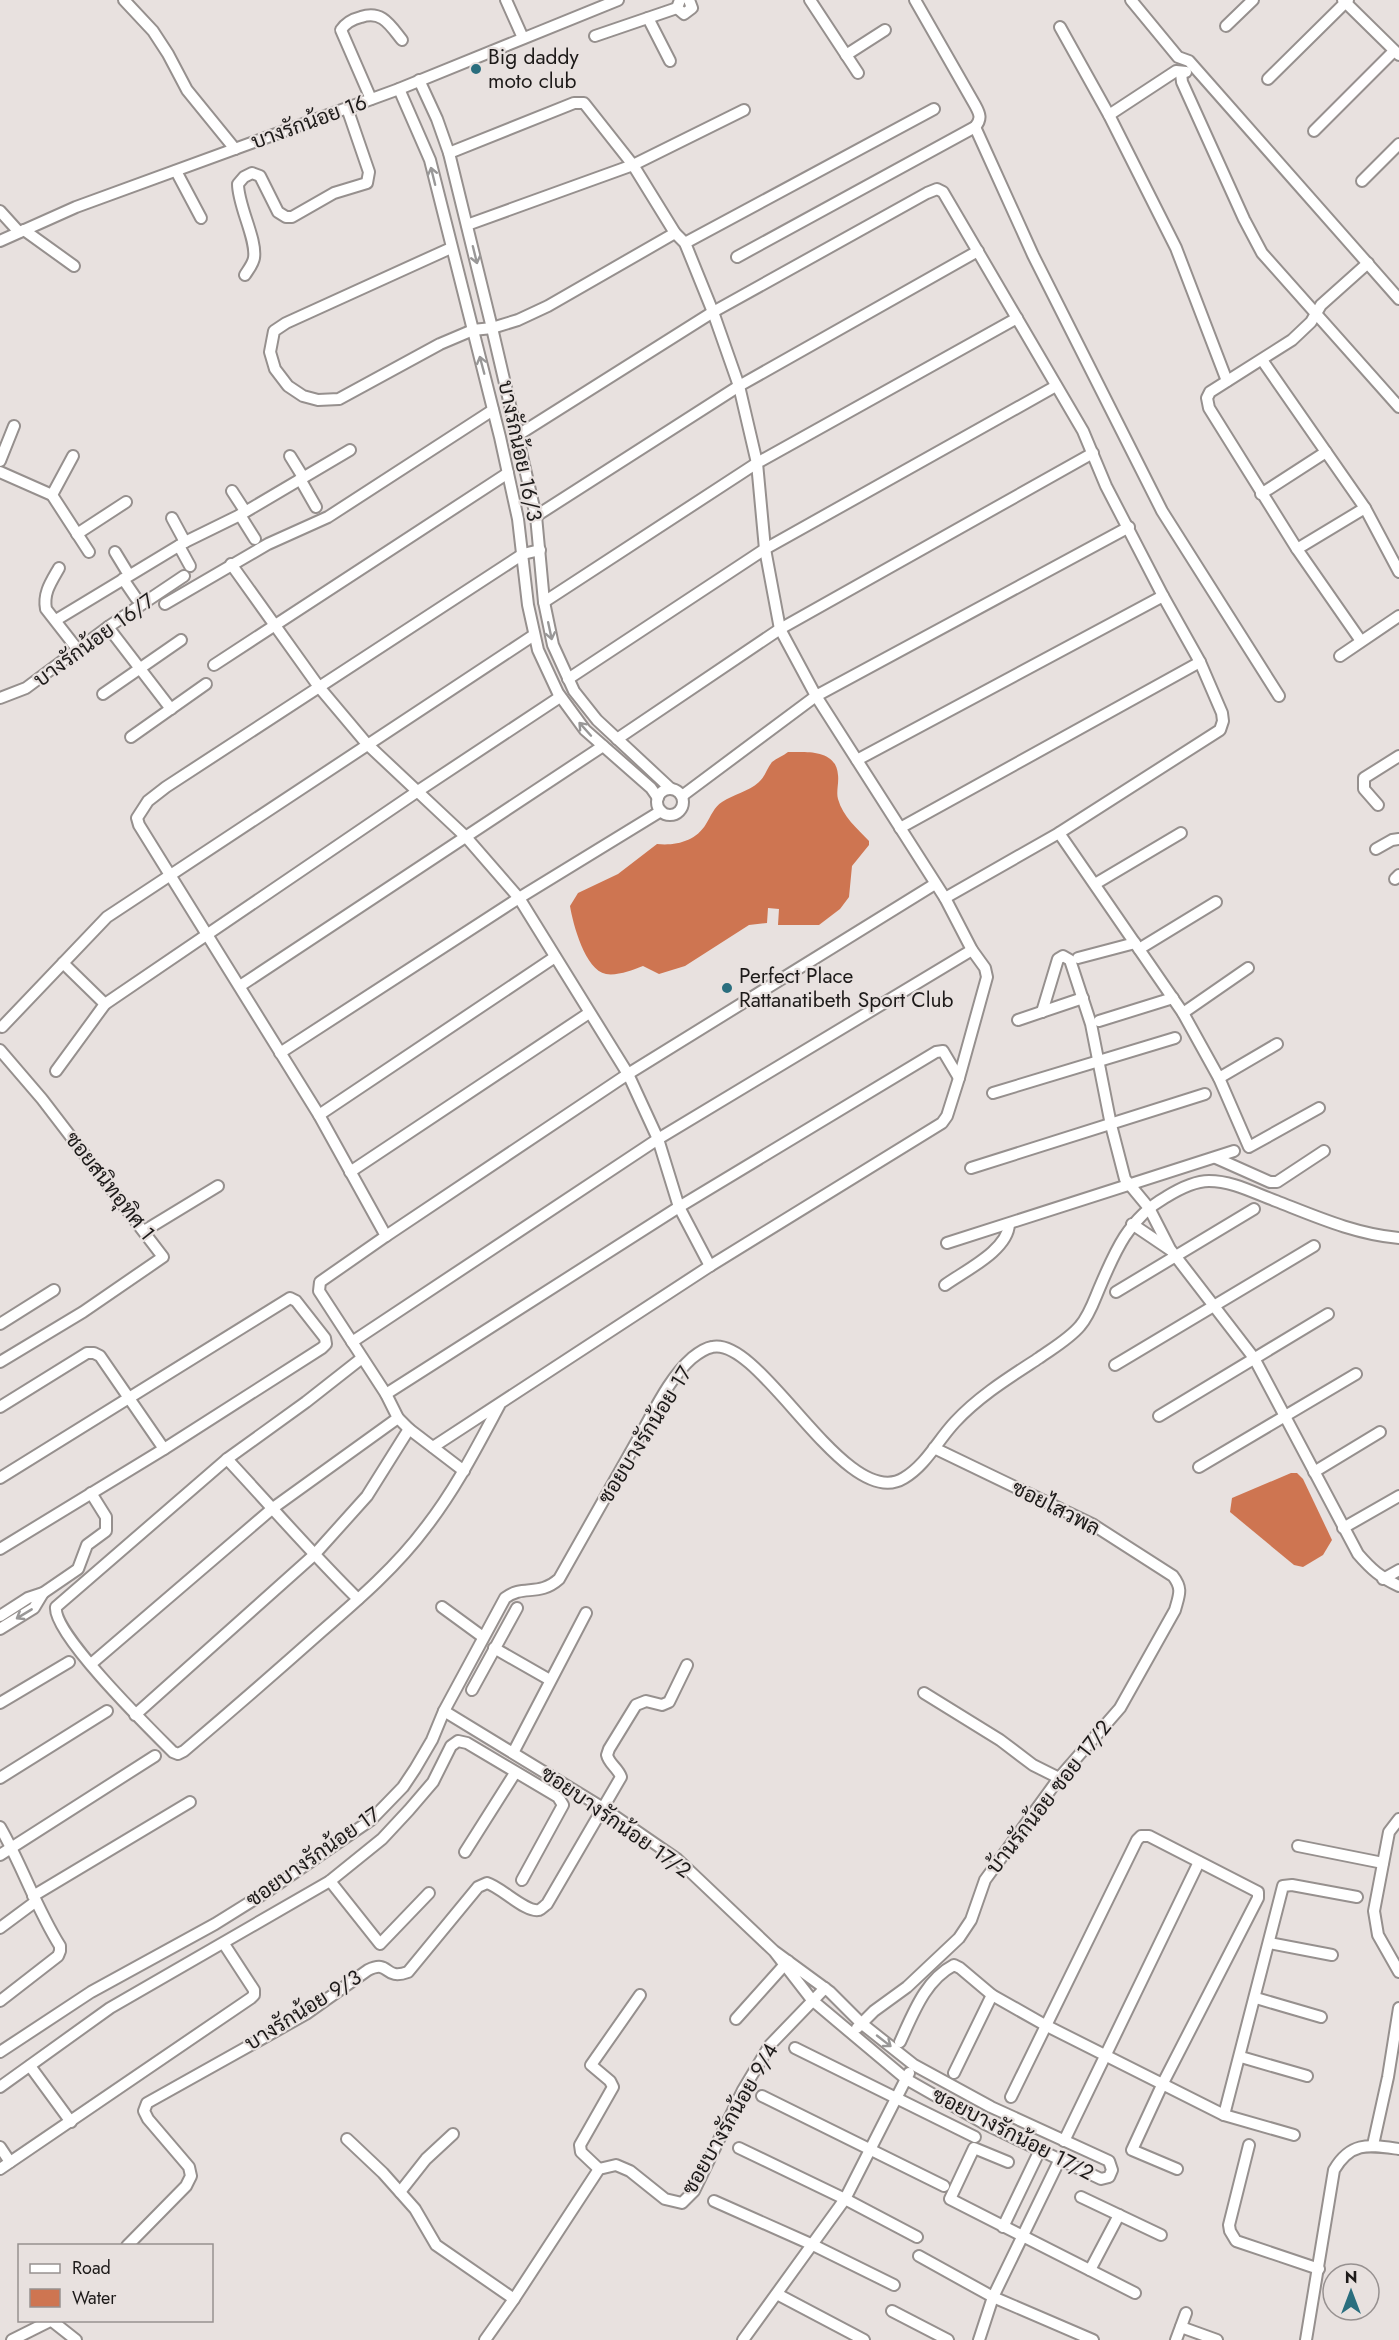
<svg xmlns="http://www.w3.org/2000/svg" width="1399" height="2340" font-family="Jost,Sarabun,sans-serif">
  <rect width="100%" height="100%" fill="#e8e1df"/>
  <g fill="#ce7551">
    <path d="M788,752C807,752 836,749 838,775C839,783 836,792 838,799C843,817 857,828 869,841V845L852,866L849,897L840,909L819,925H778L779,909L768,908L767,923L749,925L685,966L659,974L643,966C633,970 617,976 606,974C585,970 573,924 570,906L578,893L618,874L657,844C676,846 696,841 706,824C711,816 714,807 722,802C734,794 748,792 759,782C765,777 767,768 772,762C777,758 783,756 788,752Z"/>
    <polygon points="1291,1473 1297,1473 1303,1479 1332,1540 1323,1555 1303,1567 1294,1565 1230,1512 1232,1498"/>
  </g>
  <g fill="none" stroke-linecap="round" stroke-linejoin="round">
    <defs>
      <g id="minor">
        <polyline points="124,0 153,31 168,54 187,90 235,149"/>
        <polyline points="506,0 523,38"/>
        <polyline points="680,0 677,8 684,14 692,8 689,0"/>
        <polyline points="810,0 858,73"/>
        <polyline points="1131,0 1178,57 1189,61 1399,299"/>
        <polyline points="1343,0 1399,55"/>
        <polyline points="648,18 670,61"/>
        <polyline points="1226,26 1253,0"/>
        <polyline points="1060,27 1109,115 1176,248 1227,381"/>
        <polyline points="595,36 677,8"/>
        <polyline points="846,55 885,30"/>
        <polyline points="1181,73 1182,82 1244,219 1262,253 1399,407"/>
        <polyline points="1268,79 1348,0"/>
        <polyline points="419,80 437,119 449,153 492,328 536,516 544,602 553,645 574,691 597,720 671,789"/>
        <polyline points="399,89 430,160 500,437 518,519 528,605 538,650 558,693 585,730 651,788 658,798"/>
        <path d="M371,99L341,30C346,22 353,19 361,17C382,10 390,25 402,40"/>
        <polyline points="1109,115 1176,71 1186,72"/>
        <polyline points="975,127 1033,255 1162,511 1279,696"/>
        <polyline points="1314,131 1394,51"/>
        <polyline points="176,171 201,218"/>
        <polyline points="1362,181 1399,144"/>
        <polyline points="0,211 19,232"/>
        <polyline points="467,225 633,165 744,110"/>
        <polyline points="24,230 74,266"/>
        <polyline points="0,241 76,207 399,89 618,0"/>
        <polyline points="685,243 934,109"/>
        <polyline points="451,248 286,323 274,331 270,352 275,369 288,386 303,396 318,400 339,399 440,344 473,330 492,328 518,320 548,306 675,233"/>
        <path d="M737,257L975,127C982,119 980,114 975,105L915,0"/>
        <path d="M245,275C248,270 253,264 254,258C257,239 238,206 238,184L244,177L252,173L260,176L278,212L286,217H292L334,193L367,183L369,172L347,108"/>
        <polyline points="1262,360 1365,508 1399,572"/>
        <polyline points="518,435 713,312 927,193 937,189 943,192 1083,431 1106,486 1163,596 1200,662 1222,713 1223,721 1220,730 1059,833 945,898"/>
        <polyline points="290,456 303,477"/>
        <polyline points="0,461 14,426"/>
        <polyline points="0,472 52,495 89,552"/>
        <polyline points="300,479 316,507"/>
        <polyline points="232,491 245,511"/>
        <polyline points="1261,494 1326,452"/>
        <polyline points="52,495 73,456"/>
        <polyline points="240,515 255,539"/>
        <polyline points="536,516 739,386 978,251"/>
        <polyline points="172,518 185,542"/>
        <polyline points="77,534 126,502"/>
        <polyline points="179,546 190,566"/>
        <polyline points="1297,549 1365,508"/>
        <polyline points="115,552 129,575"/>
        <polyline points="231,564 319,687 367,744 466,837 519,898 628,1074 658,1139 679,1207 710,1266"/>
        <path d="M59,568C51,582 43,593 46,609L78,650"/>
        <polyline points="123,579 136,598"/>
        <polyline points="544,602 757,463 1017,318"/>
        <polyline points="165,604 268,544 328,517 493,410"/>
        <polyline points="56,620 185,542 240,515 350,450"/>
        <polyline points="108,627 171,709"/>
        <polyline points="1361,641 1297,549 1209,408 1207,398 1210,392 1292,340 1311,322 1321,305 1368,263"/>
        <polyline points="1340,656 1399,616"/>
        <polyline points="214,665 508,473"/>
        <polyline points="568,679 765,549 1056,386"/>
        <polyline points="103,694 181,640"/>
        <polyline points="0,698 26,688 108,627 184,576"/>
        <polyline points="131,737 206,684"/>
        <polyline points="617,739 780,629 1093,453"/>
        <polyline points="857,760 1163,596"/>
        <circle cx="670" cy="802" r="13"/>
        <polyline points="682,796 816,696 1129,527"/>
        <polyline points="1378,805 1364,789 1364,778 1399,756"/>
        <polyline points="900,828 1200,662"/>
        <polyline points="1059,833 1183,1013 1219,1078 1249,1147 1319,1108"/>
        <polyline points="1376,849 1392,840 1399,839"/>
        <polyline points="1395,879 1399,875"/>
        <polyline points="1095,884 1181,833"/>
        <polyline points="1139,949 1216,902"/>
        <polyline points="1078,958 1135,943"/>
        <polyline points="63,963 105,1004"/>
        <polyline points="240,986 603,746"/>
        <path d="M1042,1012L1058,959L1063,956L1070,960L1091,1024L1111,1125L1125,1179L1149,1208L1170,1249L1254,1358L1358,1554C1371,1569 1381,1578 1399,1586"/>
        <polyline points="1183,1013 1248,968"/>
        <polyline points="1018,1020 1083,998"/>
        <polyline points="1099,1021 1173,998"/>
        <polyline points="2,1027 107,917 534,635"/>
        <polyline points="0,1050 42,1099 163,1257 83,1312 0,1362"/>
        <polyline points="280,1053 519,898 661,811"/>
        <polyline points="56,1071 105,1004 418,791 560,697"/>
        <polyline points="1219,1078 1277,1044"/>
        <polyline points="993,1093 1175,1038"/>
        <polyline points="319,1115 555,957"/>
        <polyline points="1216,1158 1270,1182 1277,1182 1324,1151"/>
        <polyline points="971,1168 1205,1094"/>
        <polyline points="350,1172 589,1013"/>
        <polyline points="1132,1224 1169,1249"/>
        <polyline points="144,1231 218,1186"/>
        <polyline points="386,1236 628,1074 935,884"/>
        <polyline points="947,1243 1234,1151"/>
        <path d="M945,1285C966,1270 1008,1250 1009,1224"/>
        <polyline points="1116,1292 1254,1209"/>
        <polyline points="0,1324 54,1290"/>
        <polyline points="352,1342 658,1139 972,950"/>
        <path d="M362,1358L306,1402L227,1459L56,1607C52,1633 152,1731 173,1752L178,1754L184,1751C231,1711 277,1671 322,1631C359,1599 397,1566 426,1527C455,1490 477,1447 499,1406"/>
        <polyline points="1115,1365 1314,1246"/>
        <polyline points="386,1394 679,1207 936,1052 943,1051 959,1078"/>
        <polyline points="0,1407 87,1353 94,1353 100,1356 164,1449"/>
        <polyline points="1159,1416 1328,1314"/>
        <polyline points="433,1447 710,1266 942,1123 947,1116 959,1078 987,977 985,968 972,950 945,898 816,696 780,629 765,549 757,463 739,386 713,312 685,243 675,233 633,165 584,103 574,103 449,153"/>
        <path d="M227,1459C271,1506 312,1554 358,1599"/>
        <polyline points="1199,1467 1356,1374"/>
        <polyline points="464,1471 409,1429 398,1418 386,1394 319,1291 320,1282 386,1236 319,1115 139,825 137,818 148,801 166,787 523,554 540,550"/>
        <polyline points="1314,1472 1380,1432"/>
        <polyline points="0,1478 290,1298 296,1301 325,1338 326,1344 322,1348 164,1449 0,1549"/>
        <polyline points="1343,1528 1399,1496"/>
        <polyline points="1383,1579 1399,1570"/>
        <polyline points="442,1607 483,1637"/>
        <polyline points="0,1616 28,1598 43,1593 78,1569 87,1545 106,1531 106,1517 91,1493"/>
        <polyline points="0,1629 34,1608 43,1593"/>
        <polyline points="494,1648 550,1680"/>
        <polyline points="91,1664 273,1508 398,1418"/>
        <polyline points="472,1690 517,1608"/>
        <polyline points="924,1693 1000,1740 1033,1765 1059,1778"/>
        <polyline points="0,1703 69,1662"/>
        <polyline points="444,1711 603,1808 677,1859 774,1951 812,2000 906,2079 985,2124 1101,2179 1109,2177 1112,2170 1109,2161 991,2107 914,2065 861,2023 830,1992 774,1951"/>
        <polyline points="135,1715 314,1555 367,1496 409,1429"/>
        <polyline points="514,1751 586,1613"/>
        <polyline points="0,1778 107,1711"/>
        <polyline points="1399,1819 1389,1832 1374,1911 1378,1935 1399,1972"/>
        <path d="M0,1827C22,1865 36,1908 60,1946V1951L58,1956L0,2001"/>
        <polyline points="1298,1846 1383,1863"/>
        <polyline points="465,1852 515,1773"/>
        <polyline points="0,1855 155,1756"/>
        <polyline points="330,1881 380,1944 429,1893"/>
        <polyline points="33,1896 190,1802"/>
        <polyline points="0,1928 35,1902"/>
        <polyline points="1269,1943 1332,1955"/>
        <polyline points="1256,1998 1321,2017"/>
        <polyline points="736,2019 788,1961"/>
        <path d="M857,2028L874,2011L907,1987L959,1938L971,1920L985,1880L1059,1778L1120,1708L1175,1610C1179,1595 1183,1589 1173,1576L1092,1524L934,1448"/>
        <path d="M900,2042C913,2014 925,1980 954,1965L960,1968L992,1995L1045,2025L1224,2115L1294,2135"/>
        <polyline points="795,2048 975,2137"/>
        <path d="M0,2052L91,1992L215,1924L268,1891L371,1820L403,1787L415,1769L432,1740L444,1711L505,1598C523,1584 539,1597 559,1579C585,1533 611,1487 637,1441C653,1414 668,1379 692,1358C697,1354 706,1348 712,1347C761,1335 846,1514 904,1478C926,1465 938,1440 955,1422C979,1396 1010,1377 1039,1358C1053,1348 1069,1339 1080,1326C1089,1316 1094,1301 1099,1289C1115,1251 1129,1218 1166,1197C1179,1189 1194,1181 1209,1181C1233,1181 1254,1193 1276,1201C1317,1217 1355,1234 1399,1238"/>
        <polyline points="1241,2057 1307,2076"/>
        <polyline points="30,2066 71,2122"/>
        <polyline points="954,2073 992,1995"/>
        <polyline points="0,2087 110,2008 330,1881 382,1839 409,1810 433,1782 451,1746 458,1741 467,1743 558,1797 563,1805 522,1880"/>
        <polyline points="762,2096 944,2186"/>
        <polyline points="1011,2097 1137,1840 1141,1836 1149,1836 1258,1892 1258,1898 1163,2083 1132,2150 1177,2169"/>
        <polyline points="1224,2115 1283,1886 1292,1885 1357,1897"/>
        <polyline points="347,2139 383,2173 415,2209 436,2245 514,2299"/>
        <polyline points="1064,2141 1199,1862"/>
        <polyline points="1249,2145 1229,2225 1230,2231 1236,2241 1319,2269"/>
        <polyline points="1373,2145 1388,2077 1399,2008"/>
        <polyline points="0,2147 10,2162"/>
        <polyline points="739,2148 845,2199 917,2237"/>
        <polyline points="1008,2162 974,2148 950,2199 1135,2293"/>
        <polyline points="0,2169 251,1998 254,1995 254,1990 224,1944"/>
        <polyline points="599,2169 581,2152 580,2145 613,2087 610,2081 591,2065 640,1995"/>
        <polyline points="400,2192 426,2159 453,2134"/>
        <polyline points="1081,2197 1161,2235"/>
        <polyline points="714,2201 813,2245 894,2285"/>
        <polyline points="1003,2227 1040,2150"/>
        <path d="M127,2246L186,2186L191,2176L189,2167L148,2119L144,2111L147,2103L306,2014L368,1970C391,1959 383,1981 408,1972L478,1887L487,1883C501,1887 526,1913 539,1910C542,1909 544,1906 547,1904L621,1777C618,1768 609,1764 607,1755L609,1749L636,1705L646,1701L662,1705L669,1702L687,1665"/>
        <polyline points="919,2256 993,2297 1093,2340"/>
        <polyline points="1090,2270 1119,2215"/>
        <polyline points="777,2294 864,2340"/>
        <polyline points="892,2311 948,2340"/>
        <polyline points="52,2321 76,2340"/>
        <polyline points="1181,2327 1217,2340"/>
        <polyline points="12,2340 52,2320"/>
        <polyline points="485,2340 514,2299 599,2169 616,2165 630,2171 665,2199 682,2203 694,2191 743,2090 770,2045 825,1988"/>
        <polyline points="743,2340 845,2199 909,2073"/>
        <polyline points="979,2340 993,2297 1060,2159"/>
        <polyline points="1176,2340 1186,2313"/>
        <path d="M1306,2340L1334,2170C1351,2141 1369,2145 1399,2149"/>
      </g>
    </defs>
    <use href="#minor" stroke="#96908e" stroke-width="14"/>
    <use href="#minor" stroke="#fff" stroke-width="10"/>
  </g>
  <defs><path id="oneway-shaft" d="M-6 0H5M1.5-3L5.5 0L1.5 3" fill="none" stroke-width="1.6" stroke-linecap="round" stroke-linejoin="round" transform="scale(1.5)"/></defs>
  <g stroke="#999898">
    <use href="#oneway-shaft" transform="translate(433 176) rotate(-104)"/>
    <use href="#oneway-shaft" transform="translate(475 255) rotate(76)"/>
    <use href="#oneway-shaft" transform="translate(482 365) rotate(-105)"/>
    <use href="#oneway-shaft" transform="translate(550 631) rotate(78)"/>
    <use href="#oneway-shaft" transform="translate(585 729) rotate(-132)"/>
    <use href="#oneway-shaft" transform="translate(24 1614) rotate(149)"/>
    <use href="#oneway-shaft" transform="translate(884 2041) rotate(38)"/>
  </g>
  <g fill="#2a6e7e" stroke="#e8e1df" stroke-width="2">
    <circle cx="476" cy="69" r="6"/>
    <circle cx="727" cy="988" r="6"/>
  </g>
  <g text-anchor="middle" dominant-baseline="central" stroke-width="4.5" stroke-linejoin="round" paint-order="stroke">
    <g font-size="21" fill="#1d1a19" stroke="#e8e1df" text-anchor="start">
      <text x="488" y="57">Big daddy<tspan x="488" dy="24">moto club</tspan></text>
      <text x="739" y="976">Perfect Place<tspan x="739" dy="24">Rattanatibeth Sport Club</tspan></text>
    </g>
    <g font-size="21" fill="#1d1a19" stroke="#e8e1df">
      <text transform="translate(309 122) rotate(-20)">บางรักน้อย 16</text>
      <text transform="translate(520 451) rotate(78)">บางรักน้อย 16/3</text>
      <text transform="translate(94 640) rotate(-36)">บางรักน้อย 16/7</text>
      <text transform="translate(110 1186) rotate(52)">ซอยสนิทอุทิศ 1</text>
      <text transform="translate(645 1435) rotate(-58)">ซอยบางรักน้อย 17</text>
      <text transform="translate(1056 1508) rotate(27)">ซอยไสวพล</text>
      <text transform="translate(1049 1797) rotate(-52)">บ้านรักน้อย ซอย 17/2</text>
      <text transform="translate(616 1822) rotate(35)">ซอยบางรักน้อย 17/2</text>
      <text transform="translate(313 1857) rotate(-35)">ซอยบางรักน้อย 17</text>
      <text transform="translate(303 2010) rotate(-32)">บางรักน้อย 9/3</text>
      <text transform="translate(730 2119) rotate(-60)">ซอยบางรักน้อย 9/4</text>
      <text transform="translate(1013 2134) rotate(27)">ซอยบางรักน้อย 17/2</text>
    </g>
  </g>
  <rect x="18" y="2244" width="195" height="78" fill="#e8e1df" stroke="#979190" stroke-width="1.5"/>
  <rect x="30" y="2264" width="30" height="9" fill="#ffffff" stroke="#979190" stroke-width="1.5"/>
  <text x="72" y="2274" font-size="18" fill="#1d1a19">Road</text>
  <rect x="30" y="2289" width="30" height="18" fill="#ce7551" stroke="#979190" stroke-width="1.5"/>
  <text x="72" y="2304" font-size="18" fill="#1d1a19">Water</text>
  <g transform="translate(1351 2292)"><circle r="28" fill="#e8e1df" stroke="#979190" stroke-width="1.5"/>
  <path d="M0-4.5L10 22L0 15L-10 22Z" fill="#2a6e7e"/>
  <text y="-9" font-size="16" font-weight="bold" text-anchor="middle" fill="#1d1a19">N</text>
  </g>
</svg>
